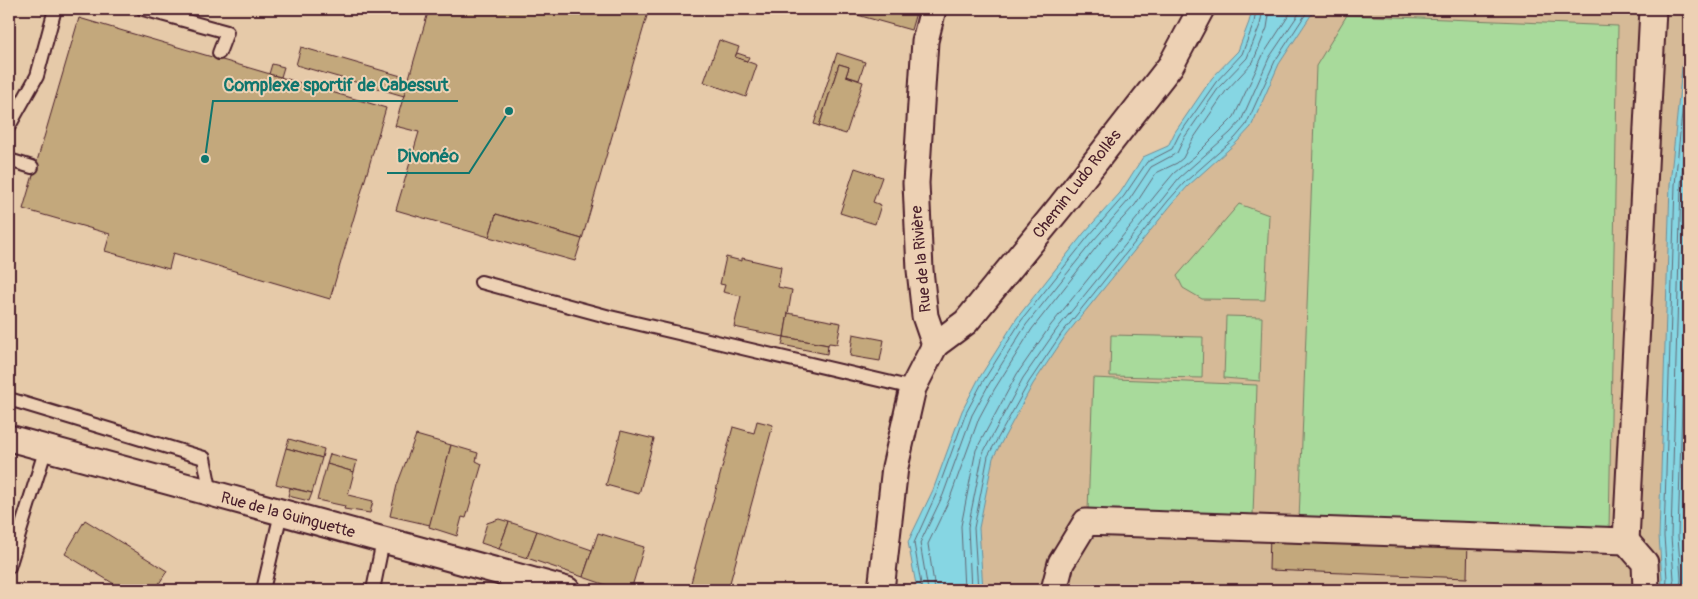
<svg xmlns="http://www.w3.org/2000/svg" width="1698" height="599" font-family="Pangolin,sans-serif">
  <rect width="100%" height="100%" fill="#e6caa9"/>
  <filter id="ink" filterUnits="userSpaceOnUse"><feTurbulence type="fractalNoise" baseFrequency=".02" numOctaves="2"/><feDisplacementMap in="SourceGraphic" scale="10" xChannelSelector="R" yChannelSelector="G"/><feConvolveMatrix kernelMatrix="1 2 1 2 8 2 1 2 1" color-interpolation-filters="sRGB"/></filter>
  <g filter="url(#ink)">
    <polygon fill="#d6ba97" points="1315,9 1688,9 1670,184 1659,536 1662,579 1661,590 983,590 979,528 993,458 1033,384 1066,335 1172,204 1188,186 1238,141 1251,127 1279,64"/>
    <g fill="#a8da9b" stroke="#797c63">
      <polygon points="1347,15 1618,26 1609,531 1299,521 1316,66"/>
      <polygon points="1239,204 1269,215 1265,300 1202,299 1183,288 1177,276"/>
      <polygon points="1226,316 1262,317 1260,381 1224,378"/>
      <polygon points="1111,335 1203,337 1202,378 1110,376"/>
      <polygon points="1093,378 1257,385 1253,516 1088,510"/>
    </g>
    <g fill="#86d6e3" stroke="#6e8d99">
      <polygon points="1252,9 1315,9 1279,64 1251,127 1238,141 1188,186 1172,204 1066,335 1033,384 993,458 979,528 983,590 917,590 908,542 933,490 962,411 978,380 1017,318 1084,233 1120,193 1143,157 1168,146 1175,132 1212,78 1238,51 1249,22"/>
      <polygon points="1688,9 1689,9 1689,590 1661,590 1662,579 1659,536 1670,184"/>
    </g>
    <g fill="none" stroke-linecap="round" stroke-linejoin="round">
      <g stroke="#626875" stroke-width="1">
        <polyline points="922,590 914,543 937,492 966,413 982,383 1021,321 1088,237 1124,196 1147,162 1172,149 1179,135 1216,82 1242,54 1254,23 1256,9"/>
        <polyline points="928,590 920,543 943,495 972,415 988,386 1026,325 1093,241 1129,200 1151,167 1177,153 1184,138 1220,86 1247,58 1260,25 1263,9"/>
        <polyline points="935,590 928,544 950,498 979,418 994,390 1032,329 1098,245 1135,205 1156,173 1177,163 1183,158 1191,142 1226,91 1253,62 1267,28 1270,9"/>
        <polyline points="964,590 961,526 976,450 1017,374 1051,325 1158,192 1174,173 1194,157 1234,117 1263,55 1293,9"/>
        <polyline points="971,590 968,527 983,453 1023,378 1057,329 1164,197 1179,178 1230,133 1241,121 1269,58 1302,9"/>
        <polyline points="978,590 974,528 988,456 1029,382 1062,333 1168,201 1184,183 1235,138 1246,125 1275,61 1309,9"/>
        <polyline points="1666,590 1667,579 1664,536 1675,185 1689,41"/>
        <polyline points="1672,590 1674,579 1671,536 1681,185 1689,103"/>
        <polyline points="1680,590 1681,579 1678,536 1689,178"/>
      </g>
    </g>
    <g fill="#c3a87c" stroke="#4a1f2b">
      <polygon points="9,9 13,9 9,23"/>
      <polygon points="429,9 649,9 582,239 496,214 489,237 396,210 419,132 395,126"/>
      <polygon points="836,9 917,9 911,30"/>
      <polygon points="79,18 386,108 330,299 173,253 169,269 105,251 110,234 23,209"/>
      <polygon points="719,40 739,47 735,57 757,65 746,97 704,82"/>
      <polygon points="301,47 408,78 404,96 296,65"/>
      <polygon points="737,53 749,57 747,61 735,57"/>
      <polygon points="837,53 865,62 859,80 846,76 849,67 839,64 819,126 814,124"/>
      <polygon points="272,64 284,67 281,77 269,74"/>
      <polygon points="839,64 849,67 846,76 863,82 846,134 819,126"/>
      <polygon points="855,168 882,177 873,202 881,205 875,224 840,213"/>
      <polygon points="496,214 582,239 575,261 489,237"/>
      <polygon points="726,257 742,261 742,258 781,267 778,287 792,290 784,337 734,327 741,296 723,292 725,285 720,284"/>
      <polygon points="788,313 841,323 837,344 829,343 828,345 784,337"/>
      <polygon points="853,334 884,340 880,361 850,356"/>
      <polygon points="784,337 828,345 827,354 782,345"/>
      <polygon points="757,421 773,425 728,590 689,590 733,427 754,433"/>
      <polygon points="621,431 654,439 639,494 606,485"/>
      <polygon points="416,435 451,445 430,525 390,516 397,485"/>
      <polygon points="289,439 324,449 322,458 286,448"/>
      <polygon points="451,445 478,453 476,461 482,464 466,518 462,517 457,536 429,527"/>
      <polygon points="286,448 322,458 312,493 276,484"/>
      <polygon points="330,454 357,461 354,472 327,464"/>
      <polygon points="327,464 354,472 348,495 373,501 370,513 344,509 345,506 317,500"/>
      <polygon points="290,488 312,493 309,501 288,496"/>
      <polygon points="499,519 509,522 499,549 481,543 487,523"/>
      <polygon points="85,520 167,571 155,590 124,590 65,554"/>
      <polygon points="509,522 537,531 527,558 499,549"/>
      <polygon points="537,531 592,550 583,577 527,558"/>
      <polygon points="1270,532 1468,539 1467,578 1269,570"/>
      <polygon points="598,533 644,547 631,590 609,586 583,577"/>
      <polygon points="739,586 763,590 738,590"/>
    </g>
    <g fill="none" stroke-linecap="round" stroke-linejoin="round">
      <defs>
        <g id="lane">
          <polyline points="143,9 227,32 219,53"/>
          <polyline points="9,126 37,76 55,9"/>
          <polyline points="9,160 32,167"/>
          <polyline points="481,282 610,317 913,388"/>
          <polyline points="9,399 204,458 211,494"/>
          <polyline points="9,567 46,448"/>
          <polyline points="263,590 281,513"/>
          <polyline points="373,590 383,541"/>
        </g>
        <g id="street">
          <polyline points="935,345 966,322 1060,207 1171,65 1201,9"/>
          <polyline points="9,438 567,590"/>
          <polyline points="1626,541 1645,563 1646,590"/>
          <polyline points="881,590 895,467 913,388 935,345 925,316 920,270 916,183 925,41 933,9"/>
          <polyline points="1054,590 1061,563 1086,522 1626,541 1653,9"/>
        </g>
      </defs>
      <use href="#lane" stroke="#4a1f2b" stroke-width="16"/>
      <use href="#street" stroke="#4a1f2b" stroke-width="29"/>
      <use href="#lane" stroke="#edd1b4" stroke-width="12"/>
      <use href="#street" stroke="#edd1b4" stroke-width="25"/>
    </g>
  </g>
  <g text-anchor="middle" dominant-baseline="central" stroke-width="4" stroke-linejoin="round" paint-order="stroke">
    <g font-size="16" fill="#4a1f2b" stroke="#edd1b4">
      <text transform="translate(1077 184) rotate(-52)">Chemin Ludo Rollès</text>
      <text transform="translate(921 259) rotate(-95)">Rue de la Rivière</text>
      <text transform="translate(288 515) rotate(15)">Rue de la Guinguette</text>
    </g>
  </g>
  <path fill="none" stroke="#0f766e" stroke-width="2" d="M205 159L213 101H458M509 111L469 173H387"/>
  <g fill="#0f766e" stroke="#edd1b4" stroke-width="2">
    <circle cx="205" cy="159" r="5"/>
    <circle cx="509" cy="111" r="5"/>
  </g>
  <g font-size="18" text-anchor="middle" font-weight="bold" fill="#0f766e" stroke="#edd1b4" stroke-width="4" stroke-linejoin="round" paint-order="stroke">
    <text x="336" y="91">Complexe sportif de Cabessut</text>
    <text x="428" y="162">Divonéo</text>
  </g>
  <rect width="1698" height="599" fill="none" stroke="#edd1b4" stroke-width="30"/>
  <rect x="15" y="15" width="1668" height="569" fill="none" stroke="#4a1f2b" stroke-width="2" filter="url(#ink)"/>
</svg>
